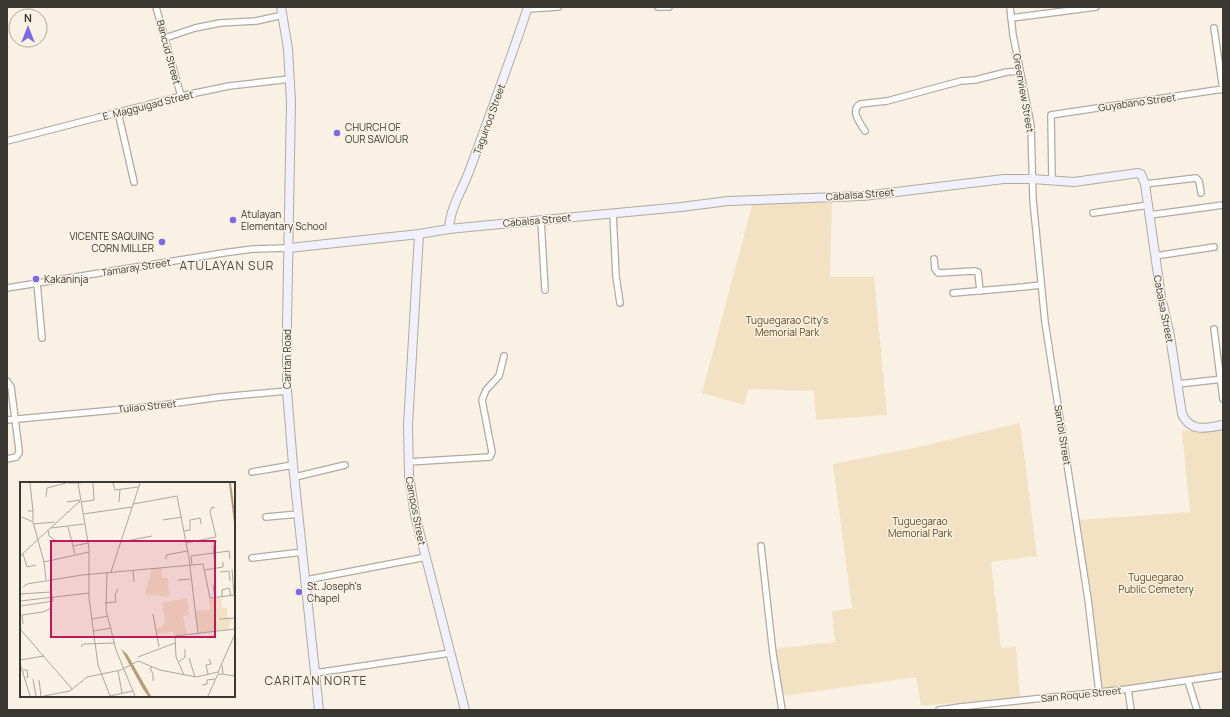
<svg xmlns="http://www.w3.org/2000/svg" width="1230" height="717" font-family="Manrope,sans-serif">
  <rect width="100%" height="100%" fill="#f8f1e4"/>
  <g fill="#f3e1c3">
    <polygon points="832,201 830,277 874,277 887,415 816,420 814,391 748,389 744,405 702,393 753,202"/>
    <polygon points="1020,423 1037,556 991,562 1001,648 1016,647 1020,697 921,706 916,677 783,696 773,649 835,642 832,612 852,608 833,464 909,449"/>
    <polygon points="1223,428 1223,672 1102,689 1079,520 1190,512 1182,431"/>
  </g>
  <g fill="none" stroke-linecap="round" stroke-linejoin="round">
    <defs>
      <g id="street">
        <polyline points="156,7 181,96"/>
        <polyline points="658,7 669,7"/>
        <polyline points="1010,7 1013,35 1031,125 1033,200 1045,322 1088,599 1099,692"/>
        <polyline points="528,9 558,7"/>
        <polyline points="1011,18 1096,7"/>
        <polyline points="1214,28 1223,90"/>
        <polyline points="165,38 195,28 220,23 256,21 283,15"/>
        <polyline points="118,112 134,182"/>
        <path d="M865,131C860,123 850,111 860,104L887,101L961,81L975,80L1007,72L1020,71"/>
        <polyline points="7,141 181,96 229,86 290,79"/>
        <polyline points="1052,181 1051,115 1223,89"/>
        <polyline points="1145,184 1196,178 1199,181 1201,193"/>
        <polyline points="613,213 616,276 620,303"/>
        <polyline points="1093,213 1149,205"/>
        <polyline points="1150,215 1223,205"/>
        <polyline points="541,220 545,290"/>
        <polyline points="1155,256 1214,247"/>
        <polyline points="934,259 935,269 938,273 974,271 978,272 980,291"/>
        <polyline points="37,283 42,338"/>
        <polyline points="7,288 223,253 253,249 289,248"/>
        <polyline points="953,293 1023,287 1041,285"/>
        <polyline points="1214,329 1223,399"/>
        <polyline points="7,381 11,387 19,450 19,453 16,457 7,459"/>
        <polyline points="1178,384 1223,379"/>
        <polyline points="7,420 147,407 221,397 287,391"/>
        <polyline points="408,462 490,457 492,452 482,400 486,390 499,376 504,356"/>
        <polyline points="252,472 293,465"/>
        <polyline points="295,477 345,465"/>
        <polyline points="266,517 299,514"/>
        <polyline points="761,546 773,654 782,710"/>
        <polyline points="252,558 303,552"/>
        <polyline points="306,580 426,557"/>
        <polyline points="315,673 450,653"/>
        <polyline points="1188,681 1197,710"/>
        <polyline points="1128,689 1131,710"/>
        <polyline points="939,710 960,707 1128,689 1223,675"/>
      </g>
      <g id="secondary">
        <polyline points="281,7 288,49 291,102 287,324 287,391 293,465 319,710"/>
        <path d="M449,229C450,207 463,189 470,169C490,115 510,61 528,7"/>
        <polyline points="419,234 408,425 409,476 415,515 465,710"/>
        <path d="M289,248L419,234L449,229L490,225L681,207L728,201L863,196L1004,179H1032L1074,182L1138,173L1141,174L1145,184L1161,296L1170,336L1182,414C1191,433 1206,428 1223,425"/>
      </g>
    </defs>
    <use href="#street" stroke="#b2aa9e" stroke-width="8"/>
    <use href="#secondary" stroke="#b2aa9e" stroke-width="10"/>
    <use href="#street" stroke="#fff" stroke-width="5.5"/>
    <use href="#secondary" stroke="#f1f1fd" stroke-width="8"/>
  </g>
  <g fill="#7b69e5" stroke="#f8f1e4" stroke-width="1.5">
    <circle cx="337" cy="133" r="4"/>
    <circle cx="233" cy="220" r="4"/>
    <circle cx="162" cy="242" r="4"/>
    <circle cx="36" cy="279" r="4"/>
    <circle cx="299" cy="592" r="4"/>
  </g>
  <g text-anchor="middle" dominant-baseline="central" stroke-width="3" stroke-linejoin="round" paint-order="stroke">
    <g font-size="10" fill="#3b3833" stroke="#f8f1e4">
      <text transform="translate(169 52) rotate(75)">Bancud Street</text>
      <text transform="translate(1024 93) rotate(80)">Greenview Street</text>
      <text transform="translate(1137 102) rotate(-8)">Guyabano Street</text>
      <text transform="translate(148 105) rotate(-14)">E. Magguigad Street</text>
      <text transform="translate(489 119) rotate(-70)">Taguinod Street</text>
      <text transform="translate(860 194) rotate(-4)">Cabalsa Street</text>
      <text transform="translate(537 220) rotate(-5)">Cabalsa Street</text>
      <text transform="translate(136 267) rotate(-9)">Tamaray Street</text>
      <text transform="translate(1164 309) rotate(79)">Cabalsa Street</text>
      <text transform="translate(287 359) rotate(-90)">Caritan Road</text>
      <text transform="translate(147 406) rotate(-6)">Tuliao Street</text>
      <text transform="translate(1063 435) rotate(81)">Santol Street</text>
      <text transform="translate(416 511) rotate(79)">Campos Street</text>
      <text transform="translate(1081 694) rotate(-6)">San Roque Street</text>
    </g>
    <g font-size="10" fill="#3b3833" stroke="#f8f1e4" text-anchor="start">
      <text x="345" y="127">CHURCH OF<tspan x="345" dy="12">OUR SAVIOUR</tspan></text>
      <text x="241" y="214">Atulayan<tspan x="241" dy="12">Elementary School</tspan></text>
      <text x="154" y="236" text-anchor="end">VICENTE SAQUING<tspan x="154" dy="12">CORN MILLER</tspan></text>
      <text x="44" y="279">Kakaninja</text>
      <text x="307" y="586">St. Joseph's<tspan x="307" dy="12">Chapel</tspan></text>
    </g>
    <g font-size="10" fill="#634918" stroke="#f8f1e4">
      <text x="787" y="320">Tuguegarao City's<tspan x="787" dy="12">Memorial Park</tspan></text>
      <text x="920" y="521">Tuguegarao<tspan x="920" dy="12">Memorial Park</tspan></text>
      <text x="1156" y="577">Tuguegarao<tspan x="1156" dy="12">Public Cemetery</tspan></text>
    </g>
    <g font-size="12" letter-spacing="1" fill="#4d463c" stroke="#f8f1e4">
      <text x="227" y="265">ATULAYAN SUR</text>
      <text x="316" y="680">CARITAN NORTE</text>
    </g>
  </g>
  <g transform="translate(20 482)">
    <rect width="215" height="215" fill="#f8f1e4"/>
    <path d="M132,86H142V96H148L149,115L125,112ZM167,116L169,133L163,134L167,152L154,153L153,150L136,152L134,146L142,145L145,140L142,121ZM201,116L202,126H207V136H212L208,147L178,151L175,129L190,128L189,117Z" fill="#f3e1c3"/>
    <path d="M101,167L107,172L131,214H128L123,207Z" fill="#b49c74"/>
    <path fill="none" stroke="#b49c74" stroke-width="2" d="M210,1L215,40"/>
    <path fill="none" stroke="#aca79d" stroke-width="1" d="M10,1L13,29M48,1H61M58,1L69,66V116L78,183L90,214M93,1L95,8L118,5M26,15L27,6L46,1M47,20L60,18M61,20L74,18L73,1M99,20L100,7M113,22L157,14L169,76L178,152M8,29H13V39M63,32L112,25M2,35L13,40L24,80L26,98M143,38L162,35M13,42L35,40M48,45L55,72M31,46L64,42M28,48L29,54L36,59M164,49L170,48V38L180,36L181,42M118,59H134M101,60L132,54M166,61L196,55L190,30L192,25L195,26M193,63L195,86M53,64L68,61M3,72L7,85L16,83M0,74L60,19M146,77V73L167,69M24,80L69,70M172,83L171,74L209,69L210,77M212,87L214,113M113,88L114,100M185,88L203,85V80M87,90L86,128L96,168L115,214M91,90L120,1M200,90L209,89L210,99M158,98L170,97M193,103L195,116M3,105L7,102L62,93L183,82L190,116L215,113M0,112L31,110L33,119L1,124M202,115V108L209,106L211,114M0,119L69,111M85,121L96,120L95,113L98,107M133,132L139,165M72,137L88,134M199,137L215,136M3,142L2,133L23,130L30,127L31,121M0,147L52,207M73,149L91,146M61,165L63,162L95,161M118,175L155,161M169,176L175,195M0,178L24,174M159,180L165,175V167M0,181L10,214M202,183L203,191L200,193L198,190L215,152M132,185L130,186L133,192V199M3,188H7L8,195L6,196M98,189L102,211M188,192L186,183L191,182L189,177M202,192L215,194M164,193L156,175L155,154L215,147M13,197L16,214M19,198L21,214M182,203L187,202V198L195,197M24,214L50,209L67,195L101,188L118,179L140,188L176,195L198,190M90,214L113,209M188,214L198,192"/>
    <path fill="#c2185b" fill-opacity="0.15" stroke="#c2185b" stroke-width="2" d="M31,59H195V155H31Z"/>
    <rect width="215" height="215" fill="none" stroke="#3b3833" stroke-width="2"/>
  </g>
  <rect width="1230" height="717" fill="none" stroke="#3b3833" stroke-width="16"/>
  <g transform="translate(28 28)"><circle r="19" fill="#f8f1e4" stroke="#aca79d"/>
  <path d="M0-3L7 15L0 10L-7 15Z" fill="#7b69e5"/>
  <text y="-6" font-size="11" font-weight="bold" text-anchor="middle" fill="#3b3833">N</text>
  </g>
</svg>
